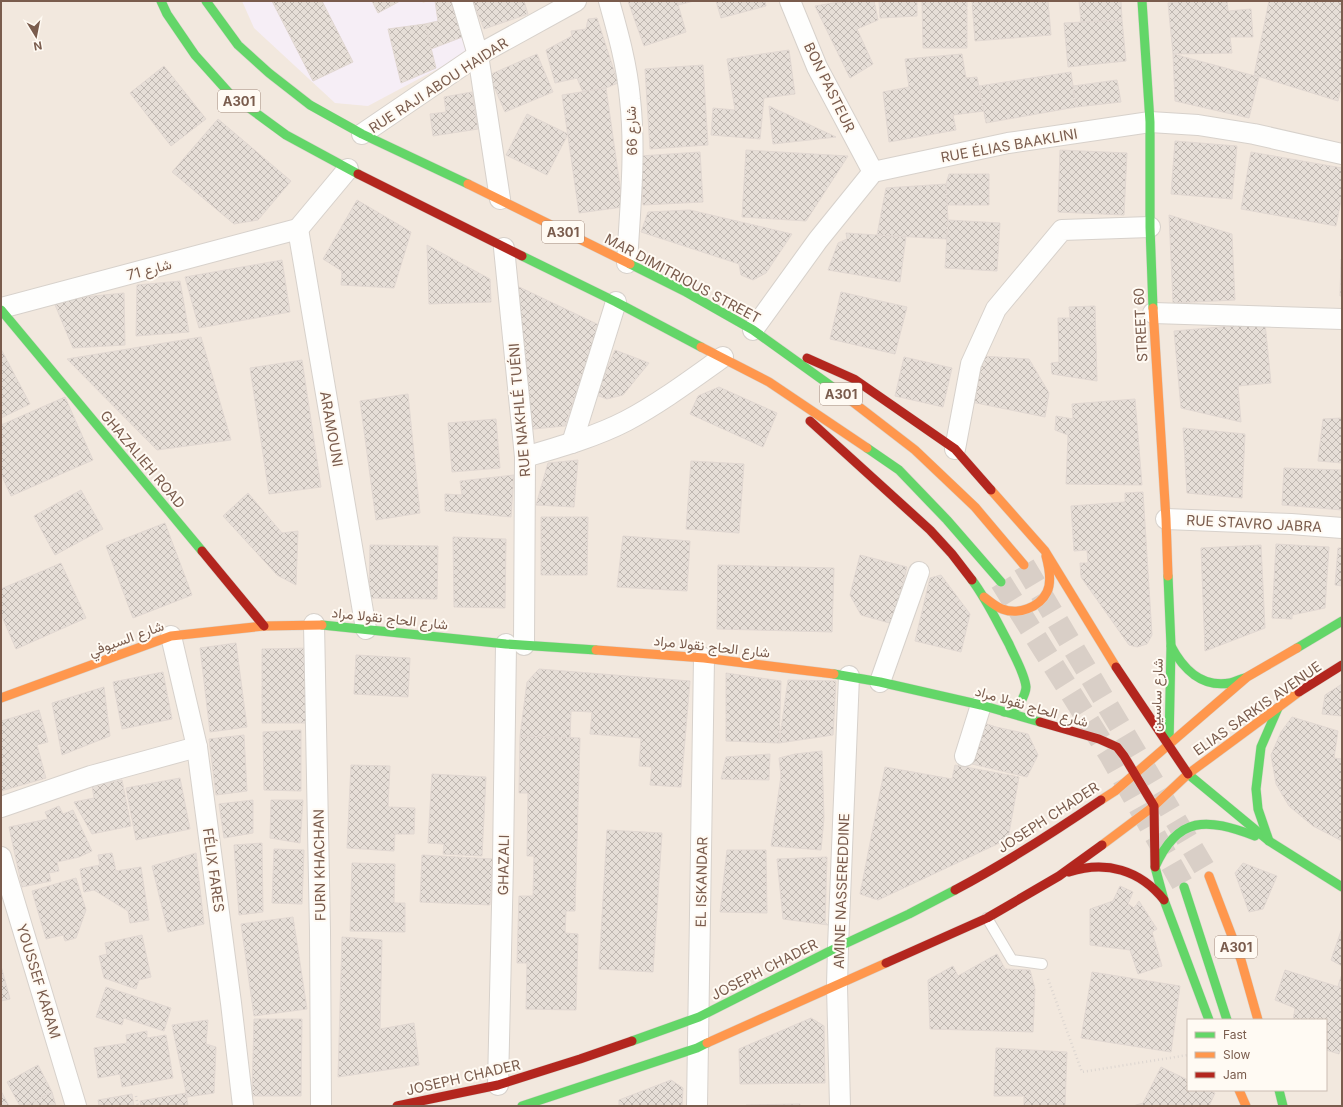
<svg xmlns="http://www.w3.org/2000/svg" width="1343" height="1107" font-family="Inter,Vazirmatn,sans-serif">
  <defs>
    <pattern id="building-cross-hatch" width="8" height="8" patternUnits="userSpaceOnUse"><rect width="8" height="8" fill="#e6ded7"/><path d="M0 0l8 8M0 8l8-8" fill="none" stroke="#bfb7b1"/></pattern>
  </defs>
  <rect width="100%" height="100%" fill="#f9f5f0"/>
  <path fill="#f2e8de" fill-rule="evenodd" d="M1,1H1342V1106H1ZM1188,1020H1326V1090H1188Z"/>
  <polygon fill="#f6eef6" points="242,1 422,1 423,3 428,1 459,1 473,50 368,106 335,103 254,28"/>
  <g fill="url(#building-cross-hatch)" stroke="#e2d8d2">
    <polygon points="272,1 322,1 353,62 313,81"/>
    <polygon points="372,1 400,1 378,13"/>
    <polygon points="435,1 455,1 465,36 431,49 425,24 438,21"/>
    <polygon points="473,1 524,1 528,14 484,29"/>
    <polygon points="628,1 677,1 686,32 644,46"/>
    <polygon points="677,1 694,1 678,5"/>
    <polygon points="716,1 765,1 766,6 721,18"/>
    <polygon points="845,1 874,1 878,20 857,29 873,64 850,78 815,6"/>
    <polygon points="879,1 917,1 917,16 880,18"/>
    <polygon points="922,1 967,1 967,48 923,48"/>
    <polygon points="972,1 1048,1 1051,35 975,41"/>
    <polygon points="1079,1 1121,1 1122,20 1081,22"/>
    <polygon points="1186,1 1227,1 1228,11 1251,9 1253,37 1230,37 1232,53 1173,54 1168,3"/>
    <polygon points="1269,1 1342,1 1342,83 1338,101 1254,75"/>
    <polygon points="597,18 618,83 606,88 583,92 577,78 555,83 546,50 572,36 571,31 586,29 588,19"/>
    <polygon points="1122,20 1126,61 1068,67 1064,23"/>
    <polygon points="425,24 436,68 401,83 388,29"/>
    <polygon points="789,50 795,94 764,98 760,139 711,135 713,108 735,110 727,59"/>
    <polygon points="537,54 553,92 505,112 489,75"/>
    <polygon points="962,54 966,78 977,77 984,111 953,115 956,130 889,142 883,92 909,87 905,59"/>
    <polygon points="1173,54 1259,77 1249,118 1175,101"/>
    <polygon points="703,65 708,145 650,149 645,69"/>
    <polygon points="164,66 206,119 171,146 130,93"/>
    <polygon points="1071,72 1076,107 986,123 979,86"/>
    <polygon points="1117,80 1121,102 1076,107 1073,86"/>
    <polygon points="606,88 623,207 579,213 562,95"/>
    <polygon points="472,92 478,129 433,136 430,114 446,112 444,97"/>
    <polygon points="769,106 836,137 773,144"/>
    <polygon points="527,114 568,134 547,175 506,155"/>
    <polygon points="218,119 291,181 258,220 234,224 172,172"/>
    <polygon points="1175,141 1237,146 1232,199 1171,194"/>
    <polygon points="746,150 848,156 806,221 742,217"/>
    <polygon points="1060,150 1127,153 1124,215 1058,212"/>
    <polygon points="700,152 703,202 643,205 640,156"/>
    <polygon points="1251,152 1342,168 1342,195 1336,226 1241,209"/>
    <polygon points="949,174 989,174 989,205 947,205 946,184"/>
    <polygon points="946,184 948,220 947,239 877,235 886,188"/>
    <polygon points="357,200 411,232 394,288 341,285 342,271 323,259"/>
    <polygon points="690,210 792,234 766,273 753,280 741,275 739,264 641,232 648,212"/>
    <polygon points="1169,215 1232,234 1235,300 1173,303"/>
    <polygon points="948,220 1000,223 997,271 945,268"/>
    <polygon points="846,233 906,237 900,282 828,270 838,243 847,239"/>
    <polygon points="427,245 490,279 491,302 429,304"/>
    <polygon points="1341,259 1342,259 1342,296 1340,296"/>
    <polygon points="282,260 290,312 199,328 185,277"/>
    <polygon points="180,281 189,332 136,336 137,285"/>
    <polygon points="515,285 599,325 565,426 533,429"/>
    <polygon points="841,292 907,307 895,354 830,339"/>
    <polygon points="124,293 125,345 73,348 53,300"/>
    <polygon points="1095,306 1097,381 1052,374 1051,363 1059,362 1058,318 1070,318 1069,307"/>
    <polygon points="1265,323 1271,383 1238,386 1241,422 1181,408 1174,331"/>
    <polygon points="201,337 231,440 157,450 67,359"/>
    <polygon points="1,349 30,404 1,418"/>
    <polygon points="615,350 649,363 623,395 607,399 596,395"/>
    <polygon points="982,356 1029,359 1049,393 1045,417 971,402"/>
    <polygon points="904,357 952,368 943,407 895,396"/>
    <polygon points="302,360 321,487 269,494 250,368"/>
    <polygon points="719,387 777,413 763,447 690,414 698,396"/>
    <polygon points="408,394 420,513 376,520 360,401"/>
    <polygon points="65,397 93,460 11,496 1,474 1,425"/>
    <polygon points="1135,399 1142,485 1066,484 1068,435 1055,430 1056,416 1073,419 1072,404"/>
    <polygon points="1342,418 1342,463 1318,461 1323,419"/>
    <polygon points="496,419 500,468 452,472 448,423"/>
    <polygon points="1183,428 1245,434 1242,498 1187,493"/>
    <polygon points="578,460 574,507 536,505 548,463"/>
    <polygon points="691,461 744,464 739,533 686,529"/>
    <polygon points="1284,468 1342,470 1342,510 1282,505"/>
    <polygon points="514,475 511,517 445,511 445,494 462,495 460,481"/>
    <polygon points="81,490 103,529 55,555 34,516"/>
    <polygon points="1143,492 1152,635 1147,644 1137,647 1129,645 1081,577 1080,563 1088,563 1087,550 1074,551 1071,506 1125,502 1125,493"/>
    <polygon points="248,493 282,533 298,531 296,585 277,575 223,516"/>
    <polygon points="541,517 588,517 587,575 541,575"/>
    <polygon points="165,523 192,595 133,618 106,546"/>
    <polygon points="623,536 690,541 687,591 617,587"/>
    <polygon points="453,537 506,539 505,608 454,607"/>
    <polygon points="1276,544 1329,547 1325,608 1292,615 1292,619 1272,618"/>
    <polygon points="370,545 438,546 437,599 369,598"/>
    <polygon points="1261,545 1265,628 1205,651 1201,548"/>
    <polygon points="1338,548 1342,548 1342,586 1335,585"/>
    <polygon points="860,555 907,567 893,624 861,615 850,595"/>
    <polygon points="61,563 86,618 16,649 1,614 1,589"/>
    <polygon points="718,565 834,568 832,632 717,629"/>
    <polygon points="941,575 970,614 961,652 915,641 930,578"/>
    <polygon points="236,643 247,727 210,732 200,648"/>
    <polygon points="311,648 312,723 262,723 262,649"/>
    <polygon points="356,655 410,658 408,697 354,694"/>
    <polygon points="539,669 690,681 681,787 650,785 652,767 639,766 641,738 590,734 592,712 571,711 570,738 520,736 527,682"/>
    <polygon points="163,672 172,719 122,729 113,682"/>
    <polygon points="726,673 781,681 779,743 726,741"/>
    <polygon points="788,680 836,681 833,735 779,743"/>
    <polygon points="1342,684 1342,716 1322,714 1325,695"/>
    <polygon points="104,687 110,736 62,755 52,703"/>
    <polygon points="39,710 48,742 37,745 46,778 1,791 1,721"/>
    <polygon points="1292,717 1338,731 1334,758 1342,759 1342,841 1313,826 1289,806 1276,784 1271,755 1281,732"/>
    <polygon points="981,722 996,727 1028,734 1038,755 1027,777 972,764"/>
    <polygon points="301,730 301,791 264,790 263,732"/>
    <polygon points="244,735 247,791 216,795 209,739"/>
    <polygon points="520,736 580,738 575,911 566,911 565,933 578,934 576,1010 526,1009 527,963 517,963 519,896 533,896 534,856 527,856 528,793 519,793"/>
    <polygon points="822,751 824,818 821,850 771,846 781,776 779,758 795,754"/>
    <polygon points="770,754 769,780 721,779 726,757"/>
    <polygon points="351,765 390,766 388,807 415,808 414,834 395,834 394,851 347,848"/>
    <polygon points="955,765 1019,777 1008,839 878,900 860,894 885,767 952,779"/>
    <polygon points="432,774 486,777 482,856 443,854 444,844 428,843"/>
    <polygon points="180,778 190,829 136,840 126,788"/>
    <polygon points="122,780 131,826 92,834 74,802 94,798 92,786"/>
    <polygon points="253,800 253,833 224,838 219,804"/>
    <polygon points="271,800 303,800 300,843 270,838"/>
    <polygon points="59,806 63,814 73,810 92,851 79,857 57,862 59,871 49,873 51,881 22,887 9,827 48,819 45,812"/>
    <polygon points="607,830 662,833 653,972 599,969"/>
    <polygon points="262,843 263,912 239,915 234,845"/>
    <polygon points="274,849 304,850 302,904 272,903"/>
    <polygon points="727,850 766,850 767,913 720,912"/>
    <polygon points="112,853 116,871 141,867 149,920 130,923 128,911 94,890 84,892 80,869 100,865 98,855"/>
    <polygon points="196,853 204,924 168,932 152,866"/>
    <polygon points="422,855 493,859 490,905 420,902"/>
    <polygon points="827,857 825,922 828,925 783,919 777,859"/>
    <polygon points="352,863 395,864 394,903 405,903 405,932 350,931"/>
    <polygon points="1243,863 1277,876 1263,909 1249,912 1235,873"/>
    <polygon points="76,878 86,910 76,938 65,941 63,935 46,939 32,891"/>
    <polygon points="1120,886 1133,892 1128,904 1134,908 1139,901 1157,929 1152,932 1162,966 1138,974 1130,950 1090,945 1090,909 1113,901"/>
    <polygon points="293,917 307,1009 254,1016 241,924"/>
    <polygon points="1342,928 1342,966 1331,960"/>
    <polygon points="142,935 151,977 139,980 136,989 104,978 99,956 107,954 105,943"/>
    <polygon points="342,937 382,940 380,1029 414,1023 419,1065 338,1077"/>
    <polygon points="997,954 1005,969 1030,970 1035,989 1033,1032 930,1029 928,980 953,966 958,976"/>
    <polygon points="1,966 10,999 1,1001"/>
    <polygon points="1285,970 1342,988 1342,1045 1339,1054 1326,1050 1326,1020 1293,1020 1295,1008 1275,1000"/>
    <polygon points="1092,972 1180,986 1171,1052 1081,1038"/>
    <polygon points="1342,974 1342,988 1338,986"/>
    <polygon points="106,987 171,1008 164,1031 124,1018 122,1025 96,1017"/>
    <polygon points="811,1018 824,1026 825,1083 740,1084 739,1049"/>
    <polygon points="254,1019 302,1019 301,1096 252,1096"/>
    <polygon points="208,1020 206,1044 216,1047 214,1093 187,1097 172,1025"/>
    <polygon points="147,1031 147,1038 166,1035 173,1078 122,1087 120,1074 98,1078 94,1048 127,1043 126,1035"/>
    <polygon points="996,1048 1067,1052 1065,1106 1024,1106 1024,1096 994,1096"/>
    <polygon points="38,1065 52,1092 26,1106 20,1106 7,1082"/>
    <polygon points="1161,1067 1188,1080 1188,1090 1208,1090 1215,1093 1209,1106 1133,1106 1143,1103"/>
    <polygon points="671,1080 683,1088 682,1106 619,1106 619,1100"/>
    <polygon points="1,1091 9,1106 1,1106"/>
    <polygon points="52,1092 56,1106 26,1106"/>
    <polygon points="186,1093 188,1106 154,1106 153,1105 141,1106 140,1101"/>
    <polygon points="132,1094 134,1106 99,1106 98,1100"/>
    <polygon points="800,1104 800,1106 746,1106 746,1105"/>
  </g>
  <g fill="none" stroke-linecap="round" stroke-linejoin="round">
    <g stroke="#d9cfc7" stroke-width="22" stroke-dasharray="22 11" stroke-linecap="butt">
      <polyline points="1024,565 1209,876"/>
      <polyline points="1001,582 1111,757 1184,887"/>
    </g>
    <defs>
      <polyline id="lane" points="987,918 1012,960 1042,964"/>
      <g id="street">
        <polyline points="462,1 478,55 500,199"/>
        <path d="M609,1C618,33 627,65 630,99C636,153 630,208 627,263"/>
        <polyline points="790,1 817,67 873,172"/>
        <polyline points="362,134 478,55 576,1"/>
        <polyline points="298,229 366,629"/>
        <polyline points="298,229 348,169"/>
        <polyline points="504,248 525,457 524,645"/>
        <polyline points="1,308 298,229"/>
        <polyline points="1153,313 1342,319"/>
        <polyline points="753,330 818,240 873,172 1008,143 1150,122 1198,125 1254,134 1342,154"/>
        <polyline points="572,443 616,302"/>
        <polyline points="955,449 971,364 996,309 1062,230 1150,227"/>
        <path d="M525,457C559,447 595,437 626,421C660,403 692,379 723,357"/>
        <polyline points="1166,519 1291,524 1342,528"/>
        <polyline points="314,624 320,931 321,1106"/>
        <polyline points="171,636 197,747 231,1003 243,1106"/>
        <polyline points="880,682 919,572"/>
        <polyline points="965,756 981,705"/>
        <polyline points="1,807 91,776 197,747"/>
        <polyline points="1,857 76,1106"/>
        <polyline points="498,1085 503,862 506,644"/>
        <polyline points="697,1106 704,658"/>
        <polyline points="840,1106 837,986 838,947 849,676"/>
      </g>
      <g id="fast">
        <polyline points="161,1 167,14 195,55 230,94 286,135 358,174"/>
        <polyline points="206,1 238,45 269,73 310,105 362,134 468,184"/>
        <polyline points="1142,1 1150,122 1150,227 1153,308"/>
        <polyline points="522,256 616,302 701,347"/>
        <polyline points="630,264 686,292 753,330 845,396"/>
        <polyline points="1,310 202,551"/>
        <polyline points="867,448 899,470 947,520 1001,582"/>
        <polyline points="1168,576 1171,646 1169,744"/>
        <path d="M972,580C987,600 997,622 1009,644C1014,656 1025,674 1026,687C1026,694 1021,701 1018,707L1004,712"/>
        <polyline points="322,625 506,644 596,650"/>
        <path d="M1171,646C1183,669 1202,688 1230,683C1235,682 1240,679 1245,678"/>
        <polyline points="1297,648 1342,621"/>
        <polyline points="834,674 880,682 981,705 1040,722"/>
        <polyline points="1188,774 1269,841 1342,887"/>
        <polyline points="1269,841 1258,809 1256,789 1261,747 1278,708"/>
        <polyline points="1184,887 1227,1020"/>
        <path d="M1164,900L1155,867C1178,815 1207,818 1255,836"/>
        <polyline points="1164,900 1209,1020"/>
        <polyline points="632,1041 699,1017 838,947 909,914 955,890"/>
        <polyline points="1279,1090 1283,1106"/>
        <polyline points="522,1106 697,1048 707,1043"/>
      </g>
      <g id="slow">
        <polyline points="468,184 630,264"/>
        <polyline points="1153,308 1166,519 1168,576"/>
        <polyline points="701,347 769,382 867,448"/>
        <polyline points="845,396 915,450 975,507 1024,565"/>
        <polyline points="991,490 1045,551 1116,667"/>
        <path d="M984,597C989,601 996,607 1002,609C1018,615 1039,608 1047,592C1052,582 1049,567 1046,556"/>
        <polyline points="596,650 704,658 834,674"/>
        <polyline points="1,698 171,636 264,626 322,625"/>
        <polyline points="1101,800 1115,791 1247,677 1297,648"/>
        <polyline points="1102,845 1154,806 1188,774 1299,692"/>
        <polyline points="1209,876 1241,960 1258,1020"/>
        <polyline points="707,1043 886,963"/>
        <polyline points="1239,1090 1246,1106"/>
      </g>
      <g id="jam">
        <polyline points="358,174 522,256"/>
        <polyline points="807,358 854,379 955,449 991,490"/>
        <polyline points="810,421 930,530 952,554 972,580"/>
        <polyline points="202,551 264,626"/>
        <polyline points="1116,667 1188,774"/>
        <polyline points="1299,692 1342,665"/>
        <polyline points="1040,722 1099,739 1117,747 1124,756 1154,806 1155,867"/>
        <path d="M1069,872C1106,860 1140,870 1164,900"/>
        <path d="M955,890C1006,863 1054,832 1101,800"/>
        <polyline points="886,963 987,918 1059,876 1102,845"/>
        <polyline points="397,1106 498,1085 580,1059 632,1041"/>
      </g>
    </defs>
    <use href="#lane" stroke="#d7d1cb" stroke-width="12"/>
    <use href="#street" stroke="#d7d1cb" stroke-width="22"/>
    <use href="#fast" stroke="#d9d2cb" stroke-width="10"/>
    <use href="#slow" stroke="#d9d2cb" stroke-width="10"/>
    <use href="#jam" stroke="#d9d2cb" stroke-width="10"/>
    <g stroke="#dcd5d0" stroke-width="2.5" stroke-dasharray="1 3" stroke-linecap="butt">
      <polyline points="1048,979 1082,1072 1188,1055"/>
      <polyline points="136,1096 138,1106"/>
    </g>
    <use href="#lane" stroke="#fefefd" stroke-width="10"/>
    <use href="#street" stroke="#fefefd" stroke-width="20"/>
    <use href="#fast" stroke="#63d668" stroke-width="9"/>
    <use href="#slow" stroke="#ff974d" stroke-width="9"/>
    <use href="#jam" stroke="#b3261e" stroke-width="9"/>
  </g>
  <g text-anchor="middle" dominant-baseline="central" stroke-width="4" stroke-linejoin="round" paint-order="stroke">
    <g fill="#fffaf3" stroke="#a28b7f" stroke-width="1">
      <rect x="218" y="90" width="42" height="22" rx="3"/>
      <rect x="542" y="221" width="42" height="22" rx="3"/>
      <rect x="820" y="383" width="42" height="22" rx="3"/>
      <rect x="1215" y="936" width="42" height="22" rx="3"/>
    </g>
    <g font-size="13" font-weight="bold" fill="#7a5c4d">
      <text x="239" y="101">A301</text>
      <text x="563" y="232">A301</text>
      <text x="841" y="394">A301</text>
      <text x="1236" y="947">A301</text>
    </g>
    <g font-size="14" fill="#7a5c4d" stroke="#fffaf3">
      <text transform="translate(438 85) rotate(-33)">RUE RAJI ABOU HAIDAR</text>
      <text transform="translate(830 87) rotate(64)">BON PASTEUR</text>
      <text transform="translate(631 131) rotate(-92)">شارع 66</text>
      <text transform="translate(1009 145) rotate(-10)">RUE ÉLIAS BAAKLINI</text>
      <text transform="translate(149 269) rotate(-15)">شارع 71</text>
      <text transform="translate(683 278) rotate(28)">MAR DIMITRIOUS STREET</text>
      <text transform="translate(1140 325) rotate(-93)">STREET 60</text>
      <text transform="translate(519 410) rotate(-95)">RUE NAKHLÉ TUÉNI</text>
      <text transform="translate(332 429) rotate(80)">ARAMOUNI</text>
      <text transform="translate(143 459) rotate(50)">GHAZALIEH ROAD</text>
      <text transform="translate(1254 523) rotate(3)">RUE STAVRO JABRA</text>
      <text transform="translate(390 618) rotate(6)">شارع الحاج نقولا مراد</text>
      <text transform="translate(126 638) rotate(-20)">شارع السيوفي</text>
      <text transform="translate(712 646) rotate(6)">شارع الحاج نقولا مراد</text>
      <text transform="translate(1156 695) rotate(-88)">شارع ساسين</text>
      <text transform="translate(1032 706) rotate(16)">شارع الحاج نقولا مراد</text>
      <text transform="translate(1257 708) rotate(-35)">ELIAS SARKIS AVENUE</text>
      <text transform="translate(1048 817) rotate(-33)">JOSEPH CHADER</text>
      <text transform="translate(319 865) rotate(-91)">FURN KHACHAN</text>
      <text transform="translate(503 865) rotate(-89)">GHAZALI</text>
      <text transform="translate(214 870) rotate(82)">FÉLIX FARES</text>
      <text transform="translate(701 882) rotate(-89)">EL ISKANDAR</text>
      <text transform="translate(841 891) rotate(-88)">AMINE NASSEREDDINE</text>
      <text transform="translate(764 969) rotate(-27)">JOSEPH CHADER</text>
      <text transform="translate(39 981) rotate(73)">YOUSSEF KARAM</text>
      <text transform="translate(463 1077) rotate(-13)">JOSEPH CHADER</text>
    </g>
  </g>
  <rect width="1343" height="1107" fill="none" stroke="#7a5c4d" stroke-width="4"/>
  <rect x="1187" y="1019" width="140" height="72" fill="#fffaf3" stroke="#cabbb1"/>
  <rect x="1195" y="1032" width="20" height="6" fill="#63d668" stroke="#cabbb1"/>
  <text x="1223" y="1039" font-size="12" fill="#7a5c4d">Fast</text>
  <rect x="1195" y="1052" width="20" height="6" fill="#ff974d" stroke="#cabbb1"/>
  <text x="1223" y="1059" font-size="12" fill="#7a5c4d">Slow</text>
  <rect x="1195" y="1072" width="20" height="6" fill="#b3261e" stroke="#cabbb1"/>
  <text x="1223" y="1079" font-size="12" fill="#7a5c4d">Jam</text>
  <g transform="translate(36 36) rotate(170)" stroke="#fffaf3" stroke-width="3" paint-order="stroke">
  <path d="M0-3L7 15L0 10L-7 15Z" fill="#7a5c4d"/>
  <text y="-6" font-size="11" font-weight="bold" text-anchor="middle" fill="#7a5c4d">N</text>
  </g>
</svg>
